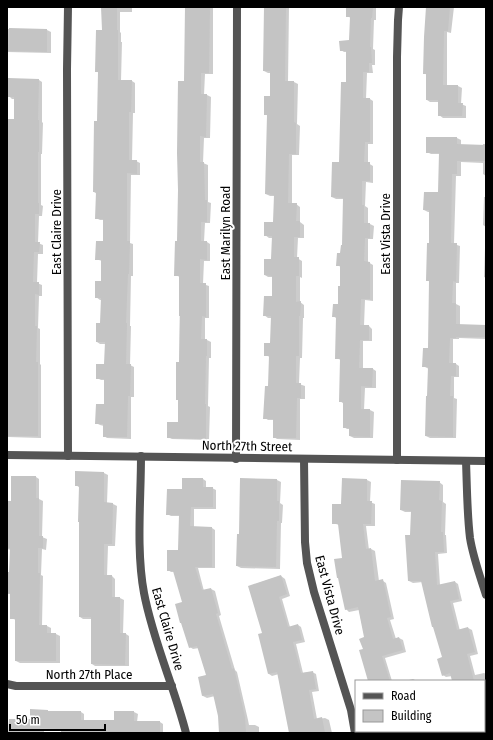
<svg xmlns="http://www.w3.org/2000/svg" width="493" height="740" font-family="'Fira Sans Condensed',sans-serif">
  <rect width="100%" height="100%" fill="#fff"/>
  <g fill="#0003">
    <polygon points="102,7 132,7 132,12 120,12 120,32 121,33 121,42 122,42 121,81 132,81 135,83 135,113 133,113 132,161 136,161 140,163 140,175 131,175 130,243 133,244 133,276 131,276 130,326 131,326 130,365 134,367 134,397 131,397 131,439 107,438 104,436 104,426 100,425 96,423 105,405 105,380 101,380 97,378 105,365 106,344 100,344 97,342 101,324 102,300 100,300 96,297 102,282 102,261 96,259 104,242 104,220 100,220 96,218 97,194 94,192 98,122 99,73 96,71 103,31"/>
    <polygon points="186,7 213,7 213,74 205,74 204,95 207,95 211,97 210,138 204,138 203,163 208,165 208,202 211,203 210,223 205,223 204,242 207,242 210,244 210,261 204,261 203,284 209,286 209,318 205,318 205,340 207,340 211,342 211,358 209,358 208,406 210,407 209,440 172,439 168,437 179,423 180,277 175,275 178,242 185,82"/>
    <polygon points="265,7 289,7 288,82 294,82 298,84 297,124 300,126 299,155 292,155 292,204 296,204 300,207 300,222 304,225 304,238 298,238 297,258 302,261 302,278 300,277 300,302 304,305 304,318 303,318 302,358 300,358 299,384 305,386 305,399 300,399 300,440 277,439 274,437 274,420 268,420 265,418 269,387 270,357 265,355 271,344 272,318 268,318 264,315 273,297 273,277 268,277 265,275 272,260 272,238 269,238 265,235 274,223 274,196 270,196 266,194 268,116 265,114 271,98 271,73 268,73 264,71"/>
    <polygon points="347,7 376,7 376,20 374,20 373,49 375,50 375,65 372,65 373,73 367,73 366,99 370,99 373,101 373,144 368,144 368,163 373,166 373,183 366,182 365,206 368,208 368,224 370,224 374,226 373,239 368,239 368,262 373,265 373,301 365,300 364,326 369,326 372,329 372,341 363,341 363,369 373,369 376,371 376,388 365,388 364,410 370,410 374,412 373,438 354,438 350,436 350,429 347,429 344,427 344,404 340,401 341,360 336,358 336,318 333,316 339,305 341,287 341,267 337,265 341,254 343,247 344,199 336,199 332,197 340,163 347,83 347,52 344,52 341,50 350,41 351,18 347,16"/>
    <polygon points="427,7 454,7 451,33 447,32 447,86 458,86 462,88 461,104 466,106 466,118 443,118 439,115 439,102 430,102 427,100 427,75 424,73"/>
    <polygon points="7,29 47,30 51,32 51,53 7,52"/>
    <polygon points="39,80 42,82 42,122 43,123 42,154 41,154 41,205 43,206 42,216 39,216 38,243 43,245 43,254 38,254 37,283 42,285 42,296 39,296 38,328 40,329 40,364 41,365 41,438 8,437 7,437 7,403 8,403 9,356 7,356 7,283 9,257 7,257 7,203 8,203 9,143 7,142 7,120 15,120 15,99 12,99 9,96"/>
    <polygon points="486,113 486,176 483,174 483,163 461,162 461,176 456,176 454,244 460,246 459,283 456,283 456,304 460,306 460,325 486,326 486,389 485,388 486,339 459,338 459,339 453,339 453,364 456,364 459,366 459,377 454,377 454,398 457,399 456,438 430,438 426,436 429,369 423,366 429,349 430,282 427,280 430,244 430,212 428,212 424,210 439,193 440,154 431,154 427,152 427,138 457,138 461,140 461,145 483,146 483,144 486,144"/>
    <polygon points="484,197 486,197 486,227 483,225"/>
    <polygon points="485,248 486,248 486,278 484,277"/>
    <polygon points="76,472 104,473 108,475 107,503 113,504 117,506 115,546 108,546 107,576 112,576 115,579 115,598 120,598 124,600 123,634 126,634 129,636 129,666 95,666 92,664 92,619 83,619 80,617 80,488 76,485"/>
    <polygon points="36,477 39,479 39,499 43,501 42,537 47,539 46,550 42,549 41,575 43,576 42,626 47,626 51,628 51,634 56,634 60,636 60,663 20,663 16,661 16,620 11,618 11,594 7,594 7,573 10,573 11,550 7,549 7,502 12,502"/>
    <polygon points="203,479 206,481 206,488 212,488 216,490 216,509 194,509 194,527 212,528 215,530 215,568 198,568 204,591 211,589 215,591 221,615 219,616 235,670 237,672 248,720 249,725 255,725 259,727 259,733 220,733 219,716 215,696 207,698 203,696 199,677 207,676 199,648 193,649 190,647 183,602 175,572 171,572 168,570 179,551 180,516 171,516 167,514 183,490"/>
    <polygon points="277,480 281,482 280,503 283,505 282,523 281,523 280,569 241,568 237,566 240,535"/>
    <polygon points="367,480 371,482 370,502 375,504 375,526 366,526 369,550 371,549 375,551 379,581 383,581 386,583 394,619 390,620 396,639 399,638 403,640 406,652 385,658 392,681 372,681 364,650 365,638 359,610 349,612 346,609 339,578 343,558 339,525 333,523 342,505"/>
    <polygon points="439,482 443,485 443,502 446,504 445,535 446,535 447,553 438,554 440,585 455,582 458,584 462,601 453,603 460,631 468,628 472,630 478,654 470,656 475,675 484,673 486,674 486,693 484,693 484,681 453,681 452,676 446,677 443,675 443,658 423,582 413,583 409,581 412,512 405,512 401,510"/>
    <polygon points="281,576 285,579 290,596 282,599 290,627 298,625 301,627 305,642 296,644 303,673 312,672 316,674 319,691 312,692 317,719 325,718 329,720 332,733 290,733 279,674 272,676 269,674 263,634"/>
    <polygon points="413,679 417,681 405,681"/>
    <polygon points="484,697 486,707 486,733 461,733 461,731 484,731"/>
    <polygon points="48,711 50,712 81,712 84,714 84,721 115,721 134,712 138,714 137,722 160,722 163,724 163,733 62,733 62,730 44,730 44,733 9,733"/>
    <rect x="383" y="731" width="40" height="2"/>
  </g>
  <g fill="#c4c4c4">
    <polygon points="101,7 117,7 117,30 118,30 118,80 132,80 131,112 129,112 129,160 137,160 137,174 127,173 127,241 130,241 129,274 128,274 126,323 127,323 126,364 131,364 130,396 128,396 127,437 103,437 103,424 95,424 96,404 104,404 104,379 96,379 96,364 104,364 105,342 96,342 96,323 100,323 101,298 95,298 95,281 101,281 101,260 95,260 96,241 103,241 103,219 95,219 96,192 93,192 94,121 97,121 98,72 95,72 96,30 102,30"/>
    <polygon points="185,7 210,7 209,73 201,73 201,94 207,94 206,137 200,136 200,162 204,162 205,200 207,200 207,222 201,222 201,241 207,241 207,260 200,259 200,283 206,283 206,317 202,316 201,339 207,339 207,356 206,356 205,404 206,404 206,439 167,438 167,422 178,422 178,400 176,400 176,362 179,362 180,316 179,316 179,276 174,276 175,241 177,241 178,190 177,153 178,81 184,81"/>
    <polygon points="264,7 286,7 285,81 294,81 294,122 296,123 296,154 289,154 288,203 297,203 296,221 300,221 300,237 294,237 294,257 299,257 299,276 296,276 296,302 301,301 300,316 299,316 299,356 296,356 296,383 301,383 301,398 297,398 296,438 273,438 273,419 263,419 265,386 268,386 269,356 264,356 264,343 270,343 271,316 263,316 264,296 272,296 272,276 264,275 264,259 271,259 272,236 264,236 264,222 273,222 274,195 265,194 267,115 264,115 264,96 270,96 270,71 263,71"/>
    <polygon points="346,7 373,7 372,18 371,18 370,47 371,47 372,63 369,63 369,72 363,72 363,98 370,98 370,142 365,142 364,162 370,162 370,181 362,181 362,205 364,205 364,223 370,223 370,238 365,238 364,261 370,262 370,299 361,299 360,325 369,325 369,340 360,340 359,368 373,368 372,387 361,386 361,409 370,409 370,437 349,436 349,428 343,428 343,402 339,402 340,359 335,359 336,317 332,317 333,304 338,304 338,286 340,286 340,266 336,266 337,253 340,253 341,245 342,245 343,198 331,197 332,162 339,162 341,82 346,82 346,51 340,51 339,41 349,40 350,17 346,17"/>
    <polygon points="426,7 450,7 448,31 444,31 443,85 458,85 458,103 463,103 462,116 438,116 438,100 426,100 426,74 423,74 424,37"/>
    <polygon points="9,28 47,29 47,52 8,51"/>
    <polygon points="8,78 39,79 38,120 39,120 39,152 38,152 38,203 39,203 39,214 35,214 35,242 40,242 39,252 34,252 33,282 39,282 39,295 35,294 35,326 37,326 36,362 38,362 38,436 7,436 8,354 7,354 7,282 8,256 7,256 8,142 7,142 7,119 14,119 14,97 8,97"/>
    <polygon points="426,137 457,137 457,144 486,145 486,161 457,161 457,174 452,174 451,243 457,243 456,282 453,281 452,303 456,303 456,324 486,325 486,337 456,337 456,338 450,338 449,363 456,363 456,376 451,376 450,396 453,396 453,437 425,436 426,396 427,396 428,367 422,367 423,348 428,348 429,281 426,281 427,243 429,243 429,210 423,210 424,192 438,192 439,153 426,153"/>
    <polygon points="75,471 104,472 104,502 113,503 112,544 104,544 104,575 112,575 112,597 120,597 120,633 126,633 125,665 91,664 91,617 79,617 79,522 78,522 79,486 75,486"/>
    <polygon points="11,476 36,476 36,498 39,498 39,536 43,536 43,548 38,548 38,573 40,573 39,625 47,625 47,633 56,633 56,661 15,661 15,619 10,619 10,593 7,593 7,572 9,572 10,548 7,548 7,501 11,501"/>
    <polygon points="182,478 203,478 203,487 213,487 213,507 191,507 190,526 212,527 212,567 195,567 202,590 211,588 218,613 216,614 232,669 234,668 245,717 246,733 219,733 218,716 213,694 202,696 198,677 206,675 197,646 189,648 181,623 180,623 175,604 182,602 173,571 167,571 167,550 178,550 179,515 166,515 167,489 182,489"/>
    <polygon points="240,478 277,479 277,501 279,501 279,521 277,521 276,567 236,566 237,534 239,534"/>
    <polygon points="342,478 367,479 367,501 372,501 371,524 363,524 366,549 371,548 375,581 383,579 391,617 387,618 393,639 399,637 403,650 382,656 390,681 368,681 359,650 363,649 359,639 364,637 358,607 345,610 338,578 337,578 334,559 342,558 338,524 332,524 332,504 341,504"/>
    <polygon points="401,480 440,481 439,500 442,501 441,532 443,532 444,552 435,552 437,585 455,581 459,599 450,601 457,630 468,627 475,652 467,654 474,681 452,681 450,673 442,676 437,659 442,657 433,627 432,627 421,581 408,581 405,535 410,535 411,511 400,510"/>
    <polygon points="281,575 287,594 279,597 288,627 298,624 302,640 293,642 301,673 313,671 316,689 309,690 314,719 322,717 325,733 289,733 277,672 268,674 258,634 262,633 248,586"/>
    <polygon points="30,709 48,710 48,711 81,711 81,720 114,720 114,711 134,711 134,721 160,721 160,733 61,733 61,729 40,728 40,733 8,733 9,719 30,719"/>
  </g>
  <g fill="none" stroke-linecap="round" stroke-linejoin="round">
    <g stroke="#545454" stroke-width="8">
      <polyline points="7,455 486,461"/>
      <polyline points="68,456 67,69 68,7"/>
      <path d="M141,456C141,500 136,550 144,593C153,641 174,686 186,733"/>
      <polyline points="236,459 237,7"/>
      <polyline points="304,459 305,542 307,563 314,592 351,710 355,733"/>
      <polyline points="397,460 397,57 398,20 399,7"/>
      <path d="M466,461C467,487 467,513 470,538C473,557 480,576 486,595"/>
      <polyline points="7,684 16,686 172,686"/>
    </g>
  </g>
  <g text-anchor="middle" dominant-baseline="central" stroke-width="4" stroke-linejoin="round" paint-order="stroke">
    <g font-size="13" fill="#000" stroke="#fff">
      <text transform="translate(56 232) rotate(-90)">East Claire Drive</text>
      <text transform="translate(225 233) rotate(-90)">East Marilyn Road</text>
      <text transform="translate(385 234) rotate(-90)">East Vista Drive</text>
      <text transform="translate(247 446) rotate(1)">North 27th Street</text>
      <text transform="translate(330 595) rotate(75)">East Vista Drive</text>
      <text transform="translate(168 629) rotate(74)">East Claire Drive</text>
      <text x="89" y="674">North 27th Place</text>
    </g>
  </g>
  <rect width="493" height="740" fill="none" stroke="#000000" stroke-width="16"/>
  <rect x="355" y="680" width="130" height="52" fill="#ffffff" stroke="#999999"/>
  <rect x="363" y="693" width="20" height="6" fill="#545454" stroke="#999999"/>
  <text x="391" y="700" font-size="12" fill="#000000">Road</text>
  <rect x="363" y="710" width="20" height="12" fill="#c4c4c4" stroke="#999999"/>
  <text x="391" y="720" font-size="12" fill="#000000">Building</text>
  <path d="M10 724v6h95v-6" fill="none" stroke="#000000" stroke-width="2"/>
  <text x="16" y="724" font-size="12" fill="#000000" stroke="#ffffff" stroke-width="3" paint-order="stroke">50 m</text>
</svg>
